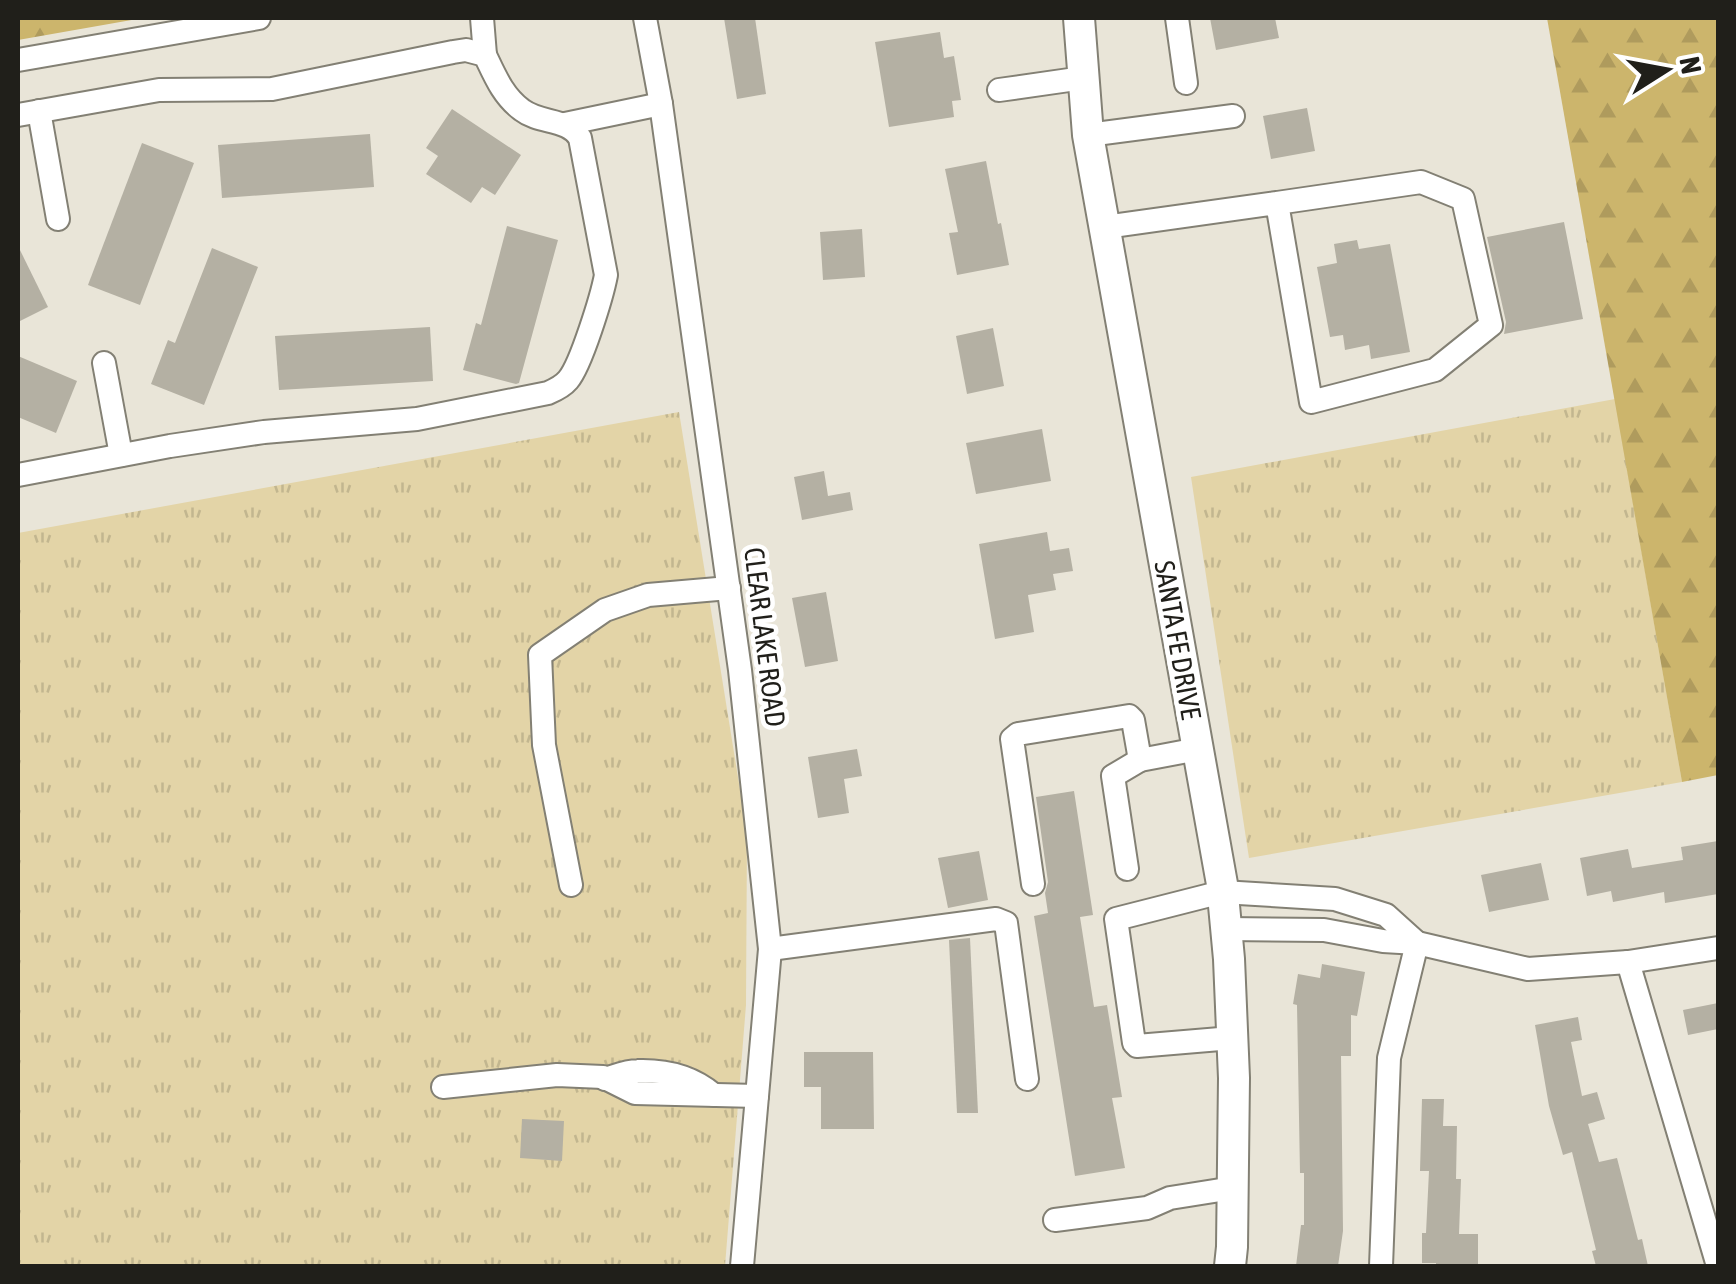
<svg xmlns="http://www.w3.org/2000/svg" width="1736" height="1284" font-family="'Asap Condensed',sans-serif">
  <defs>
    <pattern id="grass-tufts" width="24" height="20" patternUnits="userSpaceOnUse" patternTransform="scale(2.5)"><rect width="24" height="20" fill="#e3d4a7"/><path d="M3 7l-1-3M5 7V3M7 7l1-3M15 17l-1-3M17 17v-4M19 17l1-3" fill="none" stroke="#c2b68f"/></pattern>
    <pattern id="forest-firs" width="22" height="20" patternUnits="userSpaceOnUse" patternTransform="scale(2.5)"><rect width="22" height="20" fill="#ccb56c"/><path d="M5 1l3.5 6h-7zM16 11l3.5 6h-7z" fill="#af9b5d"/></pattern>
  </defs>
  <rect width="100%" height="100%" fill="#e9e5d8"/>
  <g fill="url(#grass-tufts)">
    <polygon points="1615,399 1682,782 1249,858 1191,477"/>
    <polygon points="679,412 747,833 746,1005 725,1266 18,1266 18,533"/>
  </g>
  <g fill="url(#forest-firs)">
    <polygon points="18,18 143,18 18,40"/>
    <polygon points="1547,18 1718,18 1718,775 1682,782"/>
  </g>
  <g fill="#b4b0a3">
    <polygon points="724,18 755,18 766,94 737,99"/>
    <polygon points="1210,18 1275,18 1279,38 1216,50"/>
    <polygon points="940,32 944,58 954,56 961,100 952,101 954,117 889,127 875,42"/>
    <polygon points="1307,108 1315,151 1271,159 1263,116"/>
    <polygon points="452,109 521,155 495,195 482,187 471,203 426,174 438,156 426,148"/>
    <polygon points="370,134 374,187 222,198 218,145"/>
    <polygon points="142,143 194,163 140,305 88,285"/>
    <polygon points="986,161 998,224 1001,223 1009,265 957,275 949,233 958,232 945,169"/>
    <polygon points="1564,222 1583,319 1504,334 1506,322 1487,237"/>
    <polygon points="507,226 558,240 519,383 516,384 463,370 476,323 481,325"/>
    <polygon points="862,229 865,277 823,280 820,232"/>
    <polygon points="1357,240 1359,249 1390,244 1410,352 1371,359 1369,345 1345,350 1343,335 1330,337 1317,267 1337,263 1334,244"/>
    <polygon points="18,246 48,307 18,322"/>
    <polygon points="212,248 258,267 204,405 151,384 168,340 175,343"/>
    <polygon points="430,327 433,381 279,390 275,336"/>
    <polygon points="993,328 1004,386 967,394 956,336"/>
    <polygon points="18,356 77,381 56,433 18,417"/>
    <polygon points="1042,429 1051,481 976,494 966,443"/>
    <polygon points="824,471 828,496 850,492 853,510 802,520 794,477"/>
    <polygon points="1047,532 1050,551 1069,548 1073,571 1053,574 1056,590 1028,595 1034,632 995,639 979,544"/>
    <polygon points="826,592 838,661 805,667 792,598"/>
    <polygon points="857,749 862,776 844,779 849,813 818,818 808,757"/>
    <polygon points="1074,791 1093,915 1080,917 1094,1007 1107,1005 1122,1097 1112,1098 1125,1168 1075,1176 1034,916 1048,913 1045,893 1048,882 1036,797"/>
    <polygon points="1718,841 1718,894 1665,903 1664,892 1613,902 1611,891 1587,896 1580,858 1628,849 1632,868 1683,860 1681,847"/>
    <polygon points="979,851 988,900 948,908 938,858"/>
    <polygon points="1541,863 1549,900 1489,912 1481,875"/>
    <polygon points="970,938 978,1113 957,1113 949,940"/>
    <polygon points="1322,964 1365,972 1357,1016 1351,1015 1351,1056 1341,1056 1343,1231 1338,1266 1296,1266 1301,1225 1304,1225 1304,1173 1300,1173 1297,1005 1293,1004 1298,974 1320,978"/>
    <polygon points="1718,1003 1718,1029 1688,1035 1683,1010"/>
    <polygon points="1578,1017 1582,1040 1571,1042 1582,1096 1597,1092 1605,1119 1588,1124 1599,1162 1617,1158 1638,1240 1642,1239 1648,1266 1596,1266 1592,1251 1596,1250 1572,1152 1563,1155 1549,1106 1535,1025"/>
    <polygon points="804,1052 873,1052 874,1129 821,1129 821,1087 804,1087"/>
    <polygon points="1422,1099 1444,1099 1443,1126 1457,1126 1456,1179 1461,1179 1459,1234 1478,1234 1478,1266 1436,1266 1436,1263 1422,1263 1422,1233 1426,1233 1429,1171 1420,1171"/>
    <polygon points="522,1119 564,1121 562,1161 520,1158"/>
  </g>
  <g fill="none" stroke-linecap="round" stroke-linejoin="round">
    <defs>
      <g id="minor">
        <polyline points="482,18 485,55"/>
        <polyline points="645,18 661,104 740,670 770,949 742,1266"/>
        <polyline points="1177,18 1186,83"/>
        <polyline points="18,60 259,18"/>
        <polyline points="999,90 1083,78"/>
        <polyline points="39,111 58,219"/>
        <path d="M18,115L159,90L272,89L453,52L466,50L485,55C495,76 503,96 522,110C540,124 568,118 580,138L606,275C602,296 581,365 568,380C563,386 555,390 548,393L417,419L264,432L170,446L18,475"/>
        <polyline points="565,124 661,104"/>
        <polyline points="1088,135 1233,116"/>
        <polyline points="1105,227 1277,203 1311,402 1435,370 1491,325 1463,199 1421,182 1277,203"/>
        <polyline points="104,363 121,455"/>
        <polyline points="1127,869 1113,776 1140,760"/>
        <polyline points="1033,884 1012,739 1018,734 1129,716 1133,720 1140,760 1198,749"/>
        <polyline points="571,885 544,745 540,655 605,610 648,595 729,588"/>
        <polyline points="1226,929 1324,930 1383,941 1417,943 1528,969 1628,962 1718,948"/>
        <polyline points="770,949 996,919 1006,923 1027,1079"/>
        <polyline points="1628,962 1718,1266"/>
        <polyline points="1232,1038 1137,1046 1134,1043 1116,919 1222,892 1335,899 1386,915 1417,943"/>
        <path d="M605,1079C615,1076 627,1071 637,1071C665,1070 693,1077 714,1095"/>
        <polyline points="443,1087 557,1075 603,1077 635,1093 757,1096"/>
        <polyline points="1055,1220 1147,1208 1170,1198 1233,1188"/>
        <polyline points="1381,1266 1389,1058 1417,943"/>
      </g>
      <polyline id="major" points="1079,18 1088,135 1222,884 1229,959 1234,1078 1232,1247 1230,1266"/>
    </defs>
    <use href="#minor" stroke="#838074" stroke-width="26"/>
    <use href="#major" stroke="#838074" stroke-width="34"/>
    <use href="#minor" stroke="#fff" stroke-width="22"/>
    <use href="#major" stroke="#fff" stroke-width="30"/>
  </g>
  <g text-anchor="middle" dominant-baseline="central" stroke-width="9" stroke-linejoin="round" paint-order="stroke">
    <g font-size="28" fill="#201f1a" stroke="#fff">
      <text transform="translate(765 637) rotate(83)">CLEAR LAKE ROAD</text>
      <text transform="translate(1178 640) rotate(80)">SANTA FE DRIVE</text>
    </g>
  </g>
  <rect width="1736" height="1284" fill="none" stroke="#201f1a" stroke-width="40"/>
  <g transform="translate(1666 70) rotate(79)" stroke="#ffffff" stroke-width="8" paint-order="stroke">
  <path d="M0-8L18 38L0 25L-18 38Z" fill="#201f1a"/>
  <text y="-15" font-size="28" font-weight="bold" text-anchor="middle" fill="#201f1a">N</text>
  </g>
</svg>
